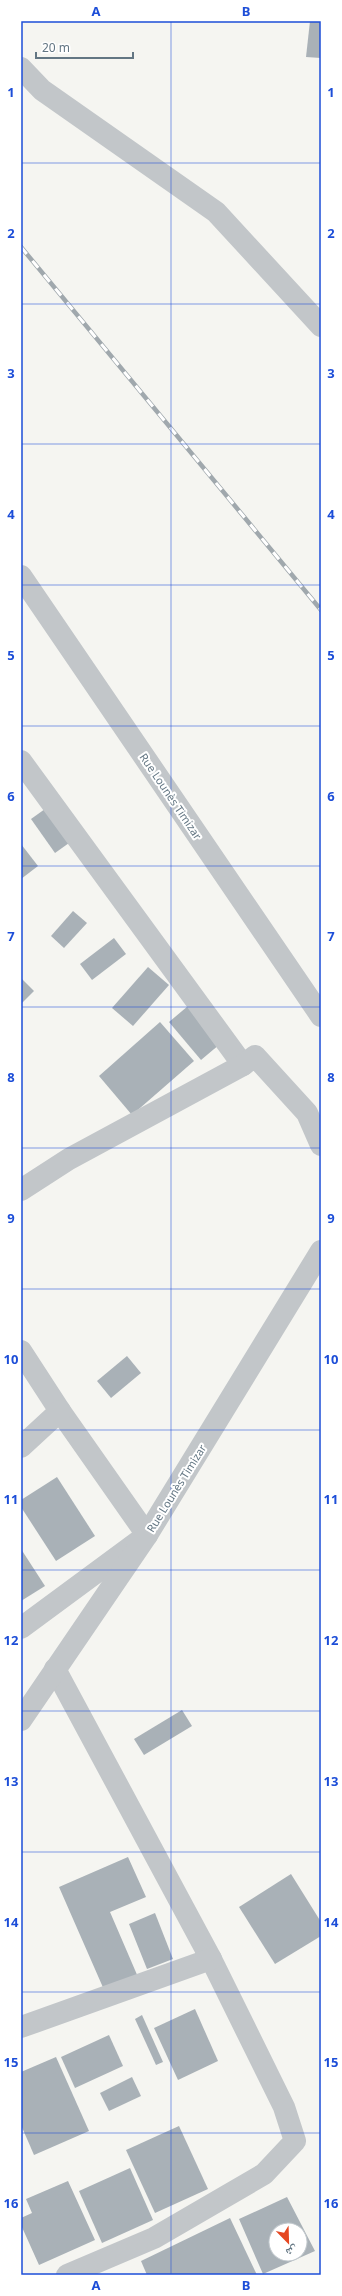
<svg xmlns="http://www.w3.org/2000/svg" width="342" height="2296" font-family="'Noto Sans','Noto Naskh Arabic',sans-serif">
  <rect width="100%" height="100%" fill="#f5f5f1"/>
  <g fill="#a9b1b7" fill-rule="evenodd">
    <polygon points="310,21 321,21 321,58 306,57"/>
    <polygon points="45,809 69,843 55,853 31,819"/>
    <polygon points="21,844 38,866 21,879"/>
    <polygon points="73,911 87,923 64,948 51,936"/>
    <polygon points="114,938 126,954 92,980 80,964"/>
    <polygon points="148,967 169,985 133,1026 112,1008"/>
    <polygon points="21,978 34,991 21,1004"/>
    <polygon points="194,1001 226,1039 201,1060 169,1022"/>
    <polygon points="160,1022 194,1061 132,1115 99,1076"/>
    <polygon points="127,1356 141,1373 111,1398 97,1381"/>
    <polygon points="57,1477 95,1536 56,1561 21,1507 21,1500"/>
    <polygon points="21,1549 45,1586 21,1601"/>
    <polygon points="182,1710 192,1726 144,1755 134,1739"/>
    <polygon points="128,1857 146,1897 110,1912 138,1977 105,1992 59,1887"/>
    <polygon points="291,1874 321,1922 321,1936 275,1964 239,1907"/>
    <polygon points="155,1913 173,1959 147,1969 129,1924"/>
    <polygon points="195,2009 218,2061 178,2080 154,2028"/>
    <polygon points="142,2015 163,2062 156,2065 135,2019"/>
    <polygon points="109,2035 123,2066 75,2088 61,2057"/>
    <polygon points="56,2057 89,2131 34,2155 21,2125 21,2072"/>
    <polygon points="132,2077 141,2096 109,2111 100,2093"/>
    <polygon points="179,2126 208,2189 155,2213 126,2150"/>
    <polygon points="130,2168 153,2220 102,2243 79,2191"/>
    <polygon points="68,2181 95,2240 39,2265 21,2225 21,2218 32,2213 26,2199"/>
    <path d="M287,2197L315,2251L263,2274L239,2219ZM276,2230H300V2254H276Z"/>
    <polygon points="230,2218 257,2275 147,2275 141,2261"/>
  </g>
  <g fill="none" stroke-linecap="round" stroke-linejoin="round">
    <g stroke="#c2c6c9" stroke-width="22">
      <polyline points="21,68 42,90 216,212 321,326"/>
      <polyline points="21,576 321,1016"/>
      <polyline points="21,761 243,1065"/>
      <polyline points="21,1190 69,1159 243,1065 255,1056 307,1113 321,1145"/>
      <polyline points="21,1351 60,1411 147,1535 21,1628"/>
      <polyline points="21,1447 60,1411"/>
      <polyline points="55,1669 211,1959 284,2107 295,2141 264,2174 154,2238 67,2275"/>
      <polyline points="21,1720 147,1535 321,1251"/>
      <polyline points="21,2027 211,1959"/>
    </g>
    <defs>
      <polyline id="rail" points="21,247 321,610"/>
    </defs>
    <use href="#rail" stroke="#a0a8ad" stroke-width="4.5"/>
    <use href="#rail" stroke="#fff" stroke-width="3" stroke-dasharray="9" stroke-linecap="butt"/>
  </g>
  <path fill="none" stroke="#1d4ed8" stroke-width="1" stroke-opacity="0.55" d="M171,21V2275M21,163H321M21,304H321M21,444H321M21,585H321M21,726H321M21,866H321M21,1007H321M21,1148H321M21,1289H321M21,1430H321M21,1570H321M21,1711H321M21,1852H321M21,1992H321M21,2133H321"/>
  <g text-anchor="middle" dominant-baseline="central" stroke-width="4" stroke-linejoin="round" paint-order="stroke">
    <g font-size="11" fill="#637683" stroke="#fff">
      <text transform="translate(171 796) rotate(56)">Rue Lounès Timizar</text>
      <text transform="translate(176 1488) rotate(-58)">Rue Lounès Timizar</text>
    </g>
  </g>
  <rect width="342" height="2296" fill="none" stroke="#ffffff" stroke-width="44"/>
  <g transform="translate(288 2242) rotate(157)"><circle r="19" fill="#ffffff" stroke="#c1c8cd"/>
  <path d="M0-3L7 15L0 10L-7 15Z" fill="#e54721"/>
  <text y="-6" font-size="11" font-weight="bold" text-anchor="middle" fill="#637683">ش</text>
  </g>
  <path d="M36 52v6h97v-6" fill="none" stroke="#637683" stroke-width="2"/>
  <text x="42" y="52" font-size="12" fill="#637683" stroke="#ffffff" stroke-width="3" paint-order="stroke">20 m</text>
  <rect x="22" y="22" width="298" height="2252" fill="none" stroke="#1d4ed8" stroke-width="1.5"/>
  <g font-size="13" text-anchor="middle" font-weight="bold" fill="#1d4ed8">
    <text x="96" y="16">A</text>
    <text x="246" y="16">B</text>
    <text x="11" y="97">1</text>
    <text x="331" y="97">1</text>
    <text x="11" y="238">2</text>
    <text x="331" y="238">2</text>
    <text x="11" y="378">3</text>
    <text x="331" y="378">3</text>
    <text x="11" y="519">4</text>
    <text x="331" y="519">4</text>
    <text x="11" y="660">5</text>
    <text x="331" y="660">5</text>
    <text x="11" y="801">6</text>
    <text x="331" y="801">6</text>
    <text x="11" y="941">7</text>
    <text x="331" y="941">7</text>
    <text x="11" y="1082">8</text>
    <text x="331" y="1082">8</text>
    <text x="11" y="1223">9</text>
    <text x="331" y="1223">9</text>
    <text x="11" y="1364">10</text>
    <text x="331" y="1364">10</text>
    <text x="11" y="1504">11</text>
    <text x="331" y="1504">11</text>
    <text x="11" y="1645">12</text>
    <text x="331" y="1645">12</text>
    <text x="11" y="1786">13</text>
    <text x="331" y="1786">13</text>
    <text x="11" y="1927">14</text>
    <text x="331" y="1927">14</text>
    <text x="11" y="2067">15</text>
    <text x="331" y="2067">15</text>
    <text x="11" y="2208">16</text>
    <text x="331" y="2208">16</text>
    <text x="96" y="2290">A</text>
    <text x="246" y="2290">B</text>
  </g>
</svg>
